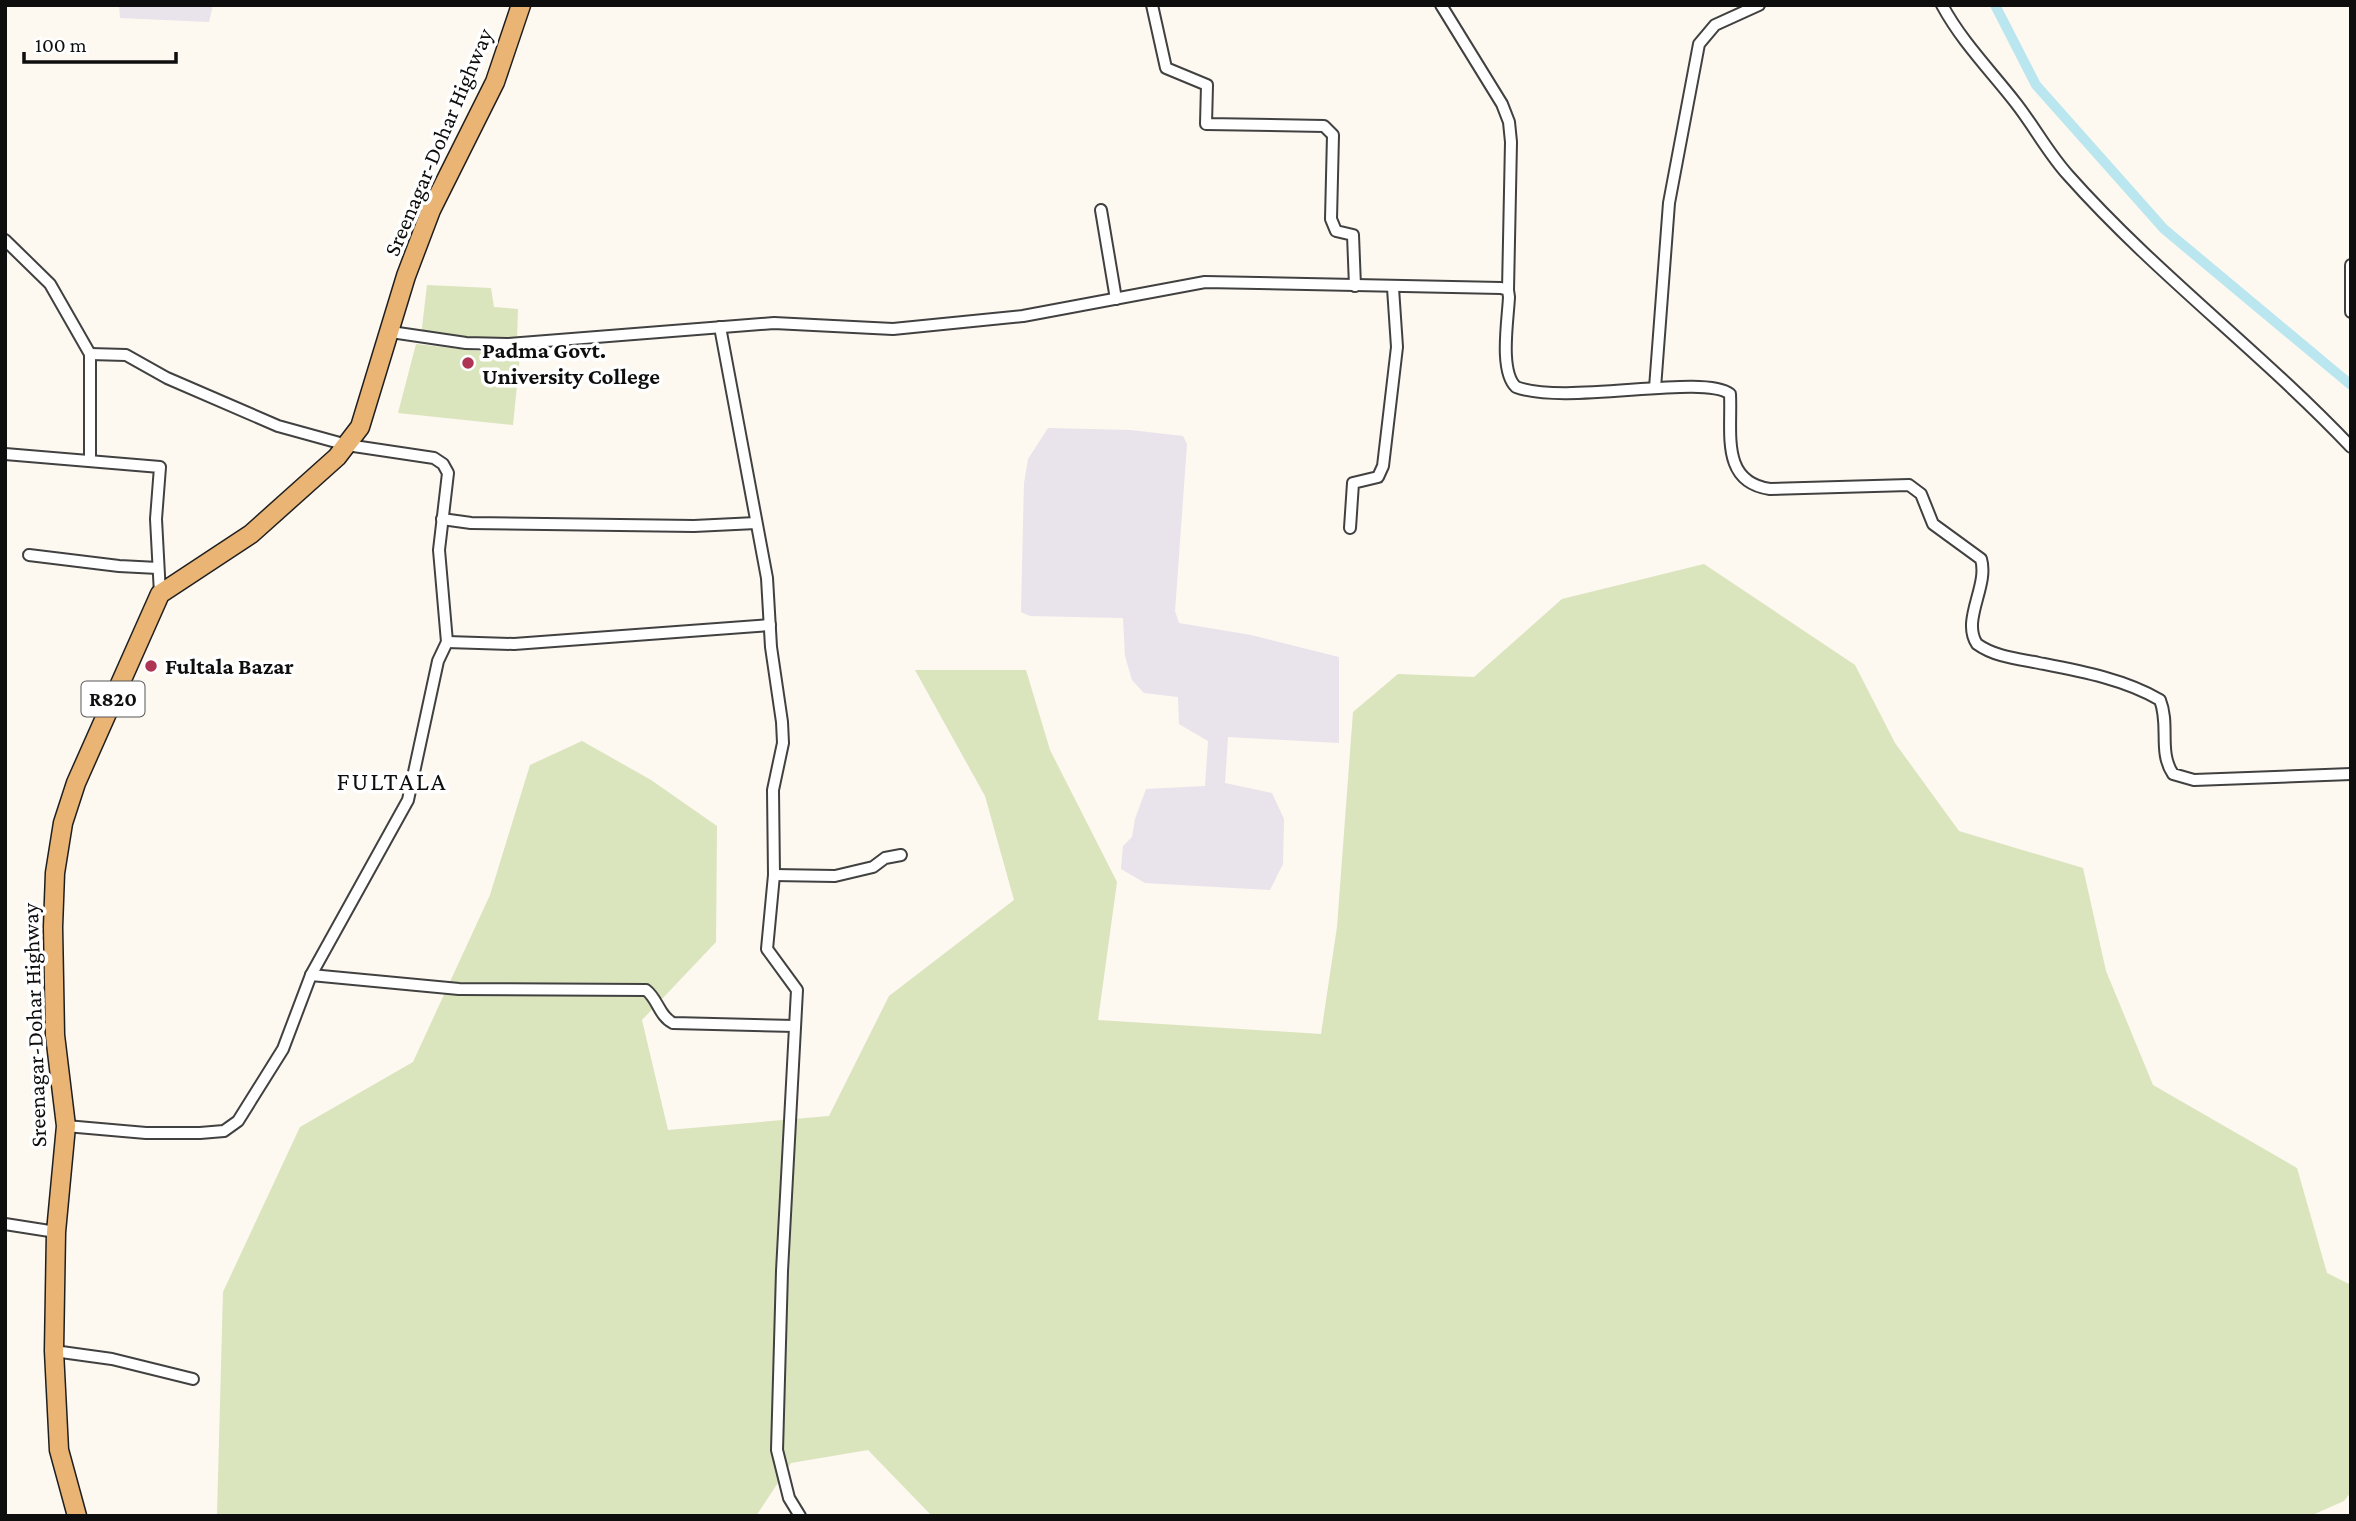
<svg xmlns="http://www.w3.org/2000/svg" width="2356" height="1521" font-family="'Crimson Pro',serif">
  <rect width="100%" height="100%" fill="#fdf8f0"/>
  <g fill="#e9e3eb">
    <polygon points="119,5 213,5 209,22 120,18"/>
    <polygon points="1048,428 1130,430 1183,436 1187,444 1175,611 1179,623 1251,635 1339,657 1339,743 1228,737 1225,783 1272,793 1284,819 1283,864 1270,890 1145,883 1121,869 1123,846 1132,837 1135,819 1146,789 1205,786 1208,741 1179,724 1178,697 1144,693 1132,680 1125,656 1123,618 1030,616 1021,612 1024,483 1028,459"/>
  </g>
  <g fill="#dae4bd">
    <polygon points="427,285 491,288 494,307 518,309 517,340 421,336"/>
    <polygon points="416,344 520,356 513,425 398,413"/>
    <polygon points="1704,564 1855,665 1895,743 1959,831 2083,868 2106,971 2153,1085 2297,1168 2327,1273 2351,1285 2351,1492 2344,1501 2310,1516 932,1516 868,1450 791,1463 756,1516 217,1516 223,1292 300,1127 413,1062 490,895 530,765 582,741 651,780 717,826 716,942 642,1020 668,1130 829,1116 889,996 1014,900 985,796 915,670 1026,670 1050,750 1117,882 1098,1020 1321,1034 1337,927 1353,712 1398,674 1474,677 1562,599"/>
  </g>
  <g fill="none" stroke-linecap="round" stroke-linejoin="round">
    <polyline stroke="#bae6ef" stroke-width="10" points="1995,5 2036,85 2164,229 2351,385"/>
    <defs>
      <g id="minor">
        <polyline points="1152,5 1166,68 1207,85 1206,124 1324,126 1333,135 1331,219 1336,231 1353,235 1355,286"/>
        <polyline points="1441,5 1502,104 1509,122 1511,142 1508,290"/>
        <path d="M1942,5C1962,42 1990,70 2015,102C2034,126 2048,153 2068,175C2155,273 2261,352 2351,447"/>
        <polyline points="1101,210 1116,299"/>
        <polyline points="5,240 50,284 90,354 90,460"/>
        <polyline points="2351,265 2351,312"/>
        <polyline points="720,327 767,578 771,647 782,722 783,743 773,790 774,875 767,949 797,990 782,1271 777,1450 789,1498 800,1516"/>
        <path d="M391,332L466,343L507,344L774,323L893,329L1023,316L1205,282L1501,288L1508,290L1509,297C1508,320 1499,371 1516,387C1566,406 1703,373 1730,394C1732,432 1720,482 1770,489L1909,485L1921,494L1933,524L1981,559C1989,586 1961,620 1977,644C1995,657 2019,659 2039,663C2080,671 2124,679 2160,700C2170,725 2158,752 2173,774L2194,780L2351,774"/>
        <polyline points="1655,388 1669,203 1699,44 1715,25 1759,5"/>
        <polyline points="5,454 160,467 156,519 160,594"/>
        <polyline points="442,519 471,523 694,526 756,523"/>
        <polyline points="1350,528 1353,483 1378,477 1383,466 1397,347 1393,288"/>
        <polyline points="29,555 119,566 158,568"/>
        <polyline points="447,642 514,644 770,625"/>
        <polyline points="774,875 835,876 873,867 885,858 901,855"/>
        <path d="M311,975L459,989L646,990C658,999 659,1016 673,1023L795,1026"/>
        <polyline points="66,1126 146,1133 200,1133 224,1131 238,1121 283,1049 311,975 408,800 438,661 447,642 439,550 448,473 443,464 434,458 347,445 278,426 167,378 126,355 90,354"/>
        <polyline points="5,1224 56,1232"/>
        <polyline points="54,1351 112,1359 193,1379"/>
      </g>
      <polyline id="primary" points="77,1516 59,1450 54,1351 56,1232 66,1126 55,1035 53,927 55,873 63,823 76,783 160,594 251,534 337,457 360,427 406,276 431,210 495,82 521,5"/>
    </defs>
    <use href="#minor" stroke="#414141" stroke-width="14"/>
    <use href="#primary" stroke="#1f1f1f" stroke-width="21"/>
    <use href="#minor" stroke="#fff" stroke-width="10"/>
    <use href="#primary" stroke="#e9b474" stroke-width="18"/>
  </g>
  <g fill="#ae3554" stroke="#fff" stroke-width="2.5">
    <circle cx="468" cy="363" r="7"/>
    <circle cx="151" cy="666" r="7"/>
  </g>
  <g text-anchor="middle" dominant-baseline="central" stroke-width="7" stroke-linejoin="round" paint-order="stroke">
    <rect fill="#fff" stroke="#565656" stroke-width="2" x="81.5" y="681.5" width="63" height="35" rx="5"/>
    <g font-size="21" font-weight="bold" fill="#0e0e0e">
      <text x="113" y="699">R820</text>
    </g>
    <g font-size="23" fill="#0e0e0e" stroke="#fff">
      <text transform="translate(438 142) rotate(-67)">Sreenagar-Dohar Highway</text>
      <text transform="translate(34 1025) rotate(-92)">Sreenagar-Dohar Highway</text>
    </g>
    <g font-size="23" font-weight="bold" fill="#0e0e0e" stroke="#fff" text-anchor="start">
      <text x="482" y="350">Padma Govt.<tspan x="482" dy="26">University College</tspan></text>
      <text x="165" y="666">Fultala Bazar</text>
    </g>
    <g font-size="26" letter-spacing="2" fill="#0e0e0e" stroke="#fff">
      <text x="392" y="781">FULTALA</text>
    </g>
  </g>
  <rect width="2356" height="1521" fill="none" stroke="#0e0e0e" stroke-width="14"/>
  <path d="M24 52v10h152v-10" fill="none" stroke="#0e0e0e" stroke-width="3.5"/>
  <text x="35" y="52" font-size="21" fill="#0e0e0e" stroke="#ffffff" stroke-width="5" paint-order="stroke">100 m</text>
</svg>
